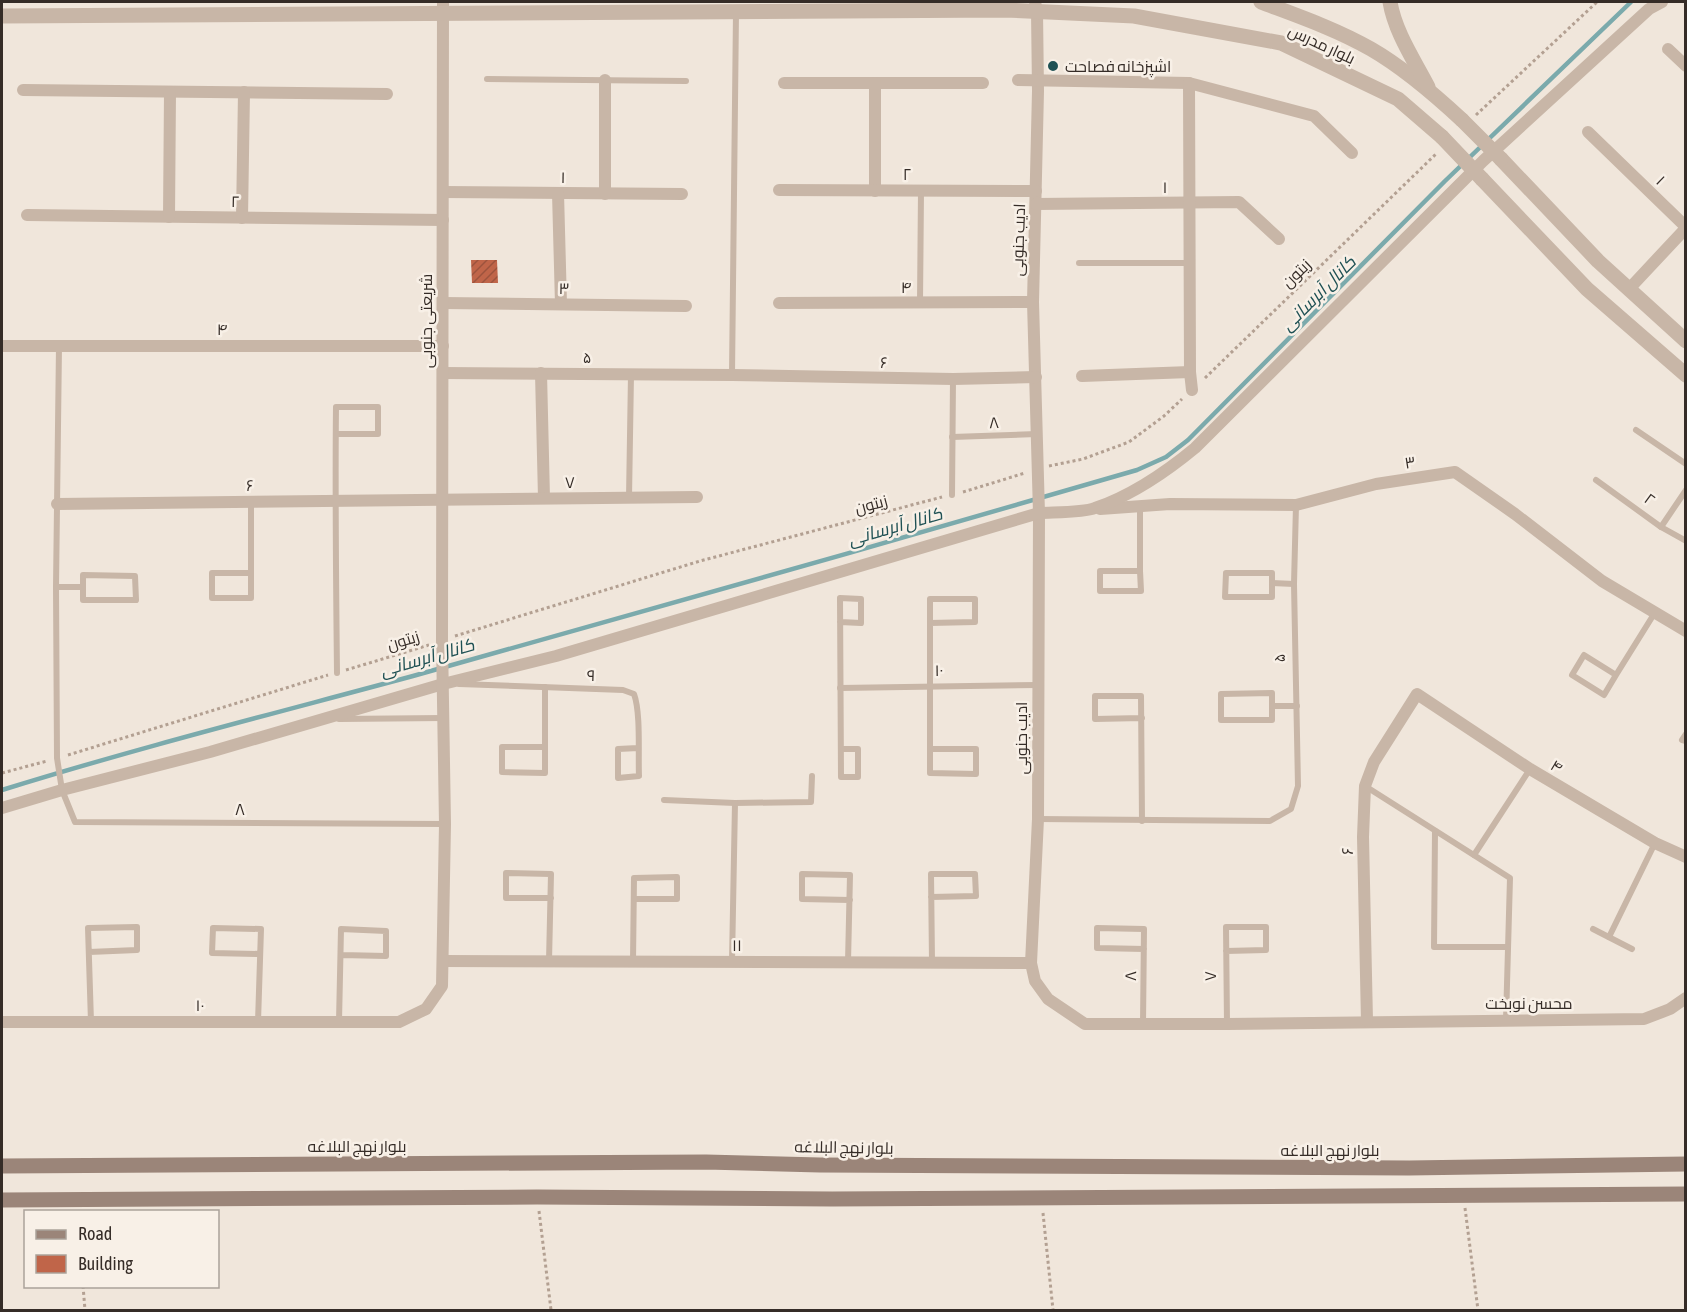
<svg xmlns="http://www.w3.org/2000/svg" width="1687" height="1312" font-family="'Asap Condensed',Cairo,sans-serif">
  <defs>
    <pattern id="building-hatch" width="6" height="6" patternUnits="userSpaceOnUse" patternTransform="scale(1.5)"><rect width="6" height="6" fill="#c06549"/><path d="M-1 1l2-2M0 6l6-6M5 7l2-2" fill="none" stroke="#9d533d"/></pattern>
  </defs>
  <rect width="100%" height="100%" fill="#f0e6db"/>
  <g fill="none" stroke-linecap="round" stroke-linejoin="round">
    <path stroke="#7baaac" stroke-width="4.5" d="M2,790C137,748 276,713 413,676C655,609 896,540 1137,470L1166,457L1188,440L1445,181L1631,2"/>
  </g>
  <polygon fill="url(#building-hatch)" points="471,260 497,260 498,283 472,283"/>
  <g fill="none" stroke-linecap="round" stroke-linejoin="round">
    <g stroke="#b3a092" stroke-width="3" stroke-dasharray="3 3" stroke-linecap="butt">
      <polyline points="1476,115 1597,2"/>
      <polyline points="1205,378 1437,153"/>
      <polyline points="1049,466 1083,459 1129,442 1164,416 1182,399"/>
      <polyline points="963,492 1025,473"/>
      <polyline points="455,636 700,561 942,497"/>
      <polyline points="346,670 429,645"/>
      <polyline points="68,755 328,675"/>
      <polyline points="2,773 47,761"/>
      <polyline points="1465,1208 1478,1310"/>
      <polyline points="539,1211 551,1310"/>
      <polyline points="1043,1213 1053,1310"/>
      <polyline points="83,1286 85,1310"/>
    </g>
    <g stroke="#c8b6a7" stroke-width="6">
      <polyline points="487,79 686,81"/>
      <polyline points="1079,263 1189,263"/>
      <polyline points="920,303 921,191"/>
      <polyline points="59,346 56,587 57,758 62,790 75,822 445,824"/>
      <polyline points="732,375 736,12"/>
      <polyline points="1636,430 1686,464"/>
      <path d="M336,434H378V407H336C335,495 336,584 337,673"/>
      <polyline points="952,437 1037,434"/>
      <polyline points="1596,480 1661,527 1686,541"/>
      <polyline points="952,495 953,379"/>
      <polyline points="629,498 631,374"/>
      <polyline points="251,502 251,573 212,573 212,598 251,598 251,573"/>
      <polyline points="1140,507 1140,571 1100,571 1100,591 1141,591 1140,571"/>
      <polyline points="1661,527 1686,490"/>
      <polygon points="1226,573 1272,573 1272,597 1225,597"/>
      <polyline points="1272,583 1294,584"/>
      <polyline points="56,587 83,587 83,575 135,576 136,600 83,600 83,587"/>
      <path d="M840,622L861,623V599L840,598C840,658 841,717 841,777H858V749H841"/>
      <polyline points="930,623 975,622 975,599 930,599 930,773 976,774 976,749 930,749"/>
      <polyline points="1616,675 1604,695 1572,675 1584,655 1616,675 1654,614"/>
      <path d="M459,684L623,690L634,694C641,713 638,755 639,776L618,778V749L638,748"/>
      <polyline points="545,687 545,747 502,747 502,772 545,773 545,747"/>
      <polyline points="840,688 1037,685"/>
      <polygon points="1272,693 1272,720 1221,720 1221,694"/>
      <polyline points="1272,706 1297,706"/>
      <polyline points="1142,718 1095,719 1095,696 1141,696 1142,821"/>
      <polyline points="339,719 443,718"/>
      <polyline points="1686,734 1682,740 1686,741"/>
      <polyline points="1365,786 1510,878 1506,1020"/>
      <polyline points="664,800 735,803 811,802 812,776"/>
      <polyline points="1038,819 1270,821 1291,809 1298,786 1294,584 1296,505"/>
      <polyline points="1435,831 1434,947 1507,947"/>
      <polyline points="1474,855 1530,769"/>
      <polyline points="931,897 976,896 975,874 931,874 932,962"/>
      <polyline points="1593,929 1632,949"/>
      <polyline points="1609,937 1655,843"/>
      <polyline points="1226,951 1266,950 1266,927 1226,927 1227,1024"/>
      <polyline points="89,952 137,950 137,927 88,928 91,1022"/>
      <polyline points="549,961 551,874 506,873 506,898 551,898"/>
      <polyline points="633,961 634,878 677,877 677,899 635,899"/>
      <polyline points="732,961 735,803"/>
      <polyline points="848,962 850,875 802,874 802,899 850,900"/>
      <polyline points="258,1022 261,929 213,928 212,953 260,954"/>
      <polyline points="339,1022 341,929 386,931 386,956 341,955"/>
      <polyline points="1143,1024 1144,929 1097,928 1097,948 1144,949"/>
    </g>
    <g stroke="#c8b6a7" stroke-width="12">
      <polyline points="1035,2 1037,11 1038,91 1033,302 1039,513 1038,819 1031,963 1035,981 1048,999 1085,1024 1227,1024 1644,1019 1670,1009 1686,998"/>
      <polyline points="1668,49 1686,66"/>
      <polyline points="1018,80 1189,83"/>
      <polyline points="784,83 983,83"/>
      <polyline points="875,83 875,191"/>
      <polyline points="23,90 387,94"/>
      <polyline points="1588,132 1686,227"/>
      <polyline points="779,190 1036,191"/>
      <polyline points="443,192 682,194"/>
      <polyline points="558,193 561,304"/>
      <polyline points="605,194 605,80"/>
      <polyline points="1036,204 1239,202 1279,239"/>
      <polyline points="27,215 443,220"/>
      <polyline points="169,217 170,92"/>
      <polyline points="242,218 244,92"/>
      <polyline points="1629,289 1686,228"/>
      <polyline points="443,303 686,306"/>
      <polyline points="779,303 1033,302"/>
      <polyline points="2,346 443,346"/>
      <polyline points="443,373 732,375 953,379 1036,377"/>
      <polyline points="541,373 544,498"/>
      <polyline points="1082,376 1190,372"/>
      <polyline points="1192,390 1190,372 1189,83 1314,116 1352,153"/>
      <polyline points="57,504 697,497"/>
      <polyline points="1100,509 1170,504 1296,505 1376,484 1455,472 1515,514 1602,581 1686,631"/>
      <path d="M2,808L62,790L210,752L443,684L556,656L1039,513C1053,512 1083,513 1095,508C1130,496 1166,472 1195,448L1483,161L1649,9L1662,2"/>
      <polyline points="443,961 1031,963"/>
      <polyline points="1367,1021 1363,837 1365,786 1374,762 1417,694 1530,769 1655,843 1686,857"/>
      <polyline points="2,1022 399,1022 426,1009 442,986 445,824 442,640 443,2"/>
    </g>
    <g stroke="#c8b6a7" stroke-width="15">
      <path d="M1261,2C1298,16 1336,29 1371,49C1404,68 1434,94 1462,120"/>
      <path d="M1390,2C1395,32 1414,60 1428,87"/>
      <polyline points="2,16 1005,10 1134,16 1281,43 1398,99 1442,137"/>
      <polyline points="1501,159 1598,261 1686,341"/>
      <polyline points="1482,179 1587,289 1686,375"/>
    </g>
    <g stroke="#9b8579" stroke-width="15">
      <polyline points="2,1166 706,1162 820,1165 1409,1168 1686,1164"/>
      <polyline points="2,1200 537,1197 832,1199 1686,1194"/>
    </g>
    <g stroke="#c8b6a7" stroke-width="15">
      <polyline points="1462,120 1501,159"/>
      <polyline points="1442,137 1482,179"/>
    </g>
  </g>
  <circle fill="#1f5154" stroke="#f8f0e7" stroke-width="2" cx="1053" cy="66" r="6"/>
  <g text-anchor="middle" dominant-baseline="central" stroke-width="5" stroke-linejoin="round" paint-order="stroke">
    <g font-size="16" fill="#352c27" stroke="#f8f0e7">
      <text transform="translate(1322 44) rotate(25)">بلوار مدرس</text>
      <text x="907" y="174">۲</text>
      <text transform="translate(563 177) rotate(1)">۱</text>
      <text transform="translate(1661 180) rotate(44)">۱</text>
      <text x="1165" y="187">۱</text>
      <text transform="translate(235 201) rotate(1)">۲</text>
      <text transform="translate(1018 240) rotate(-88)">ادیب جنوبی</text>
      <text transform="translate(1296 273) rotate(-44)">زیتون</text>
      <text x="906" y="287">۴</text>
      <text transform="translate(564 288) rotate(1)">۳</text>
      <text transform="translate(426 321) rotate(-90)">شریعتی جنوبی</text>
      <text x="222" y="329">۴</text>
      <text x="587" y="357">۵</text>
      <text transform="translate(884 362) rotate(1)">۶</text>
      <text transform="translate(994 422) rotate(-2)">۸</text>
      <text transform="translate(1410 462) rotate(-9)">۳</text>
      <text transform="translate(570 482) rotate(-1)">۷</text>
      <text transform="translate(250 485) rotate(-1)">۶</text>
      <text transform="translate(1650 499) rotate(36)">۲</text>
      <text transform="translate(871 504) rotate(-15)">زیتون</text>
      <text transform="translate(403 640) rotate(-17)">زیتون</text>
      <text transform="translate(1279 658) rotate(-91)">۵</text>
      <text transform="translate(939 670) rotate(-1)">۱۰</text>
      <text transform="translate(591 675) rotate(2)">۹</text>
      <text transform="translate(1021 738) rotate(-90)">ادیب جنوبی</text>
      <text transform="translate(1557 766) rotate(31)">۴</text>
      <text x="240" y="809">۸</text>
      <text transform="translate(1347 851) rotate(-91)">۶</text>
      <text x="737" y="945">۱۱</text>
      <text transform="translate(1130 976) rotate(-89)">۸</text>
      <text transform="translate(1210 976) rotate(-91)">۷</text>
      <text x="1529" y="1003">محسن نوبخت</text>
      <text x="200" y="1005">۱۰</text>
      <text x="357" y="1146">بلوار نهج البلاغه</text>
      <text transform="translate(844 1147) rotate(1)">بلوار نهج البلاغه</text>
      <text x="1330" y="1150">بلوار نهج البلاغه</text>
    </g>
    <g font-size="16" fill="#352c27" stroke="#f8f0e7" text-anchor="start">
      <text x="1065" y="66">اشپزخانه فصاحت</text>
    </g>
    <g font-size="18" font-style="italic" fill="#1f5154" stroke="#f8f0e7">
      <text transform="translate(1318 293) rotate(-45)">کانال آبرسانی</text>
      <text transform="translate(895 526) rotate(-16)">کانال آبرسانی</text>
      <text transform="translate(427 657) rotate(-16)">کانال آبرسانی</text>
    </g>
  </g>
  <rect width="1687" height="1312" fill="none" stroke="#352c27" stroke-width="6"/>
  <rect x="24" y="1210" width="195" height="78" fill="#f8f0e7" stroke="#aaa29a" stroke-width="1.5"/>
  <rect x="36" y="1230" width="30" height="9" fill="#9b8579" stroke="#aaa29a" stroke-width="1.5"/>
  <text x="78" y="1240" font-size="18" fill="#352c27">Road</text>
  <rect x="36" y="1255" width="30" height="18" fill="#c06549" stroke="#aaa29a" stroke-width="1.5"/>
  <text x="78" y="1270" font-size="18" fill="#352c27">Building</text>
</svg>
